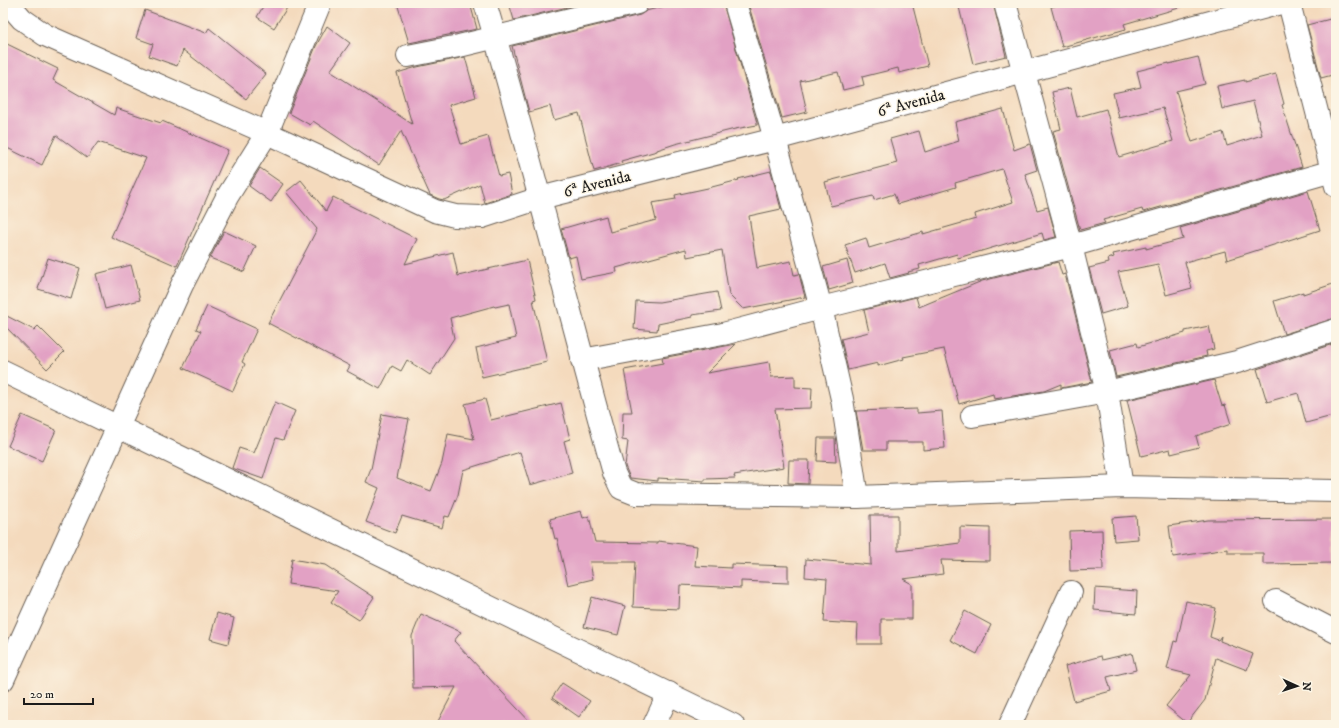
<svg xmlns="http://www.w3.org/2000/svg" width="1339" height="728" font-family="'IM FELL DW Pica',serif">
  <rect width="100%" height="100%" fill="#fcf5e5"/>
  <filter id="ink" filterUnits="userSpaceOnUse"><feTurbulence type="fractalNoise" baseFrequency=".025" numOctaves="2"/><feDisplacementMap in="SourceGraphic" scale="8" xChannelSelector="R" yChannelSelector="G"/><feConvolveMatrix kernelMatrix="1 2 1 2 8 2 1 2 1" color-interpolation-filters="sRGB"/></filter>
  <filter id="wash" filterUnits="userSpaceOnUse"><feTurbulence type="fractalNoise" baseFrequency=".012" numOctaves="4" result="noise"/><feDisplacementMap in="SourceGraphic" scale="16" xChannelSelector="R" yChannelSelector="G"/><feGaussianBlur stdDeviation="0.9" result="paint"/><feColorMatrix in="noise" values="0 0 0 0 0 0 0 0 0 0 0 0 0 0 0 0 0 1.4 0 .05"/><feComposite in="paint" operator="in"/></filter>
  <g filter="url(#wash)">
    <rect width="100%" height="100%" fill="#f4dabd"/>
    <g id="blocks">
      <g fill="#e2a1c4">
        <polygon points="265,3 290,3 274,28 257,17"/>
        <polygon points="397,3 470,3 477,29 409,43"/>
        <polygon points="509,3 584,3 514,20"/>
        <polygon points="677,3 723,3 757,123 757,125 735,129 675,144 657,150 657,151 621,161 622,163 594,171 579,113 554,120 550,106 529,112 512,46 640,15 646,11"/>
        <polygon points="748,3 912,3 928,66 899,73 898,68 862,77 864,85 843,90 838,72 800,81 807,112 782,118"/>
        <polygon points="958,3 993,3 1006,56 973,64"/>
        <polygon points="1065,3 1178,3 1179,8 1124,24 1126,29 1062,47 1051,7"/>
        <polygon points="145,10 206,33 209,28 266,74 246,99 183,50 177,66 149,56 153,44 136,38"/>
        <polygon points="1334,18 1336,27 1336,74 1321,78 1307,25"/>
        <polygon points="327,26 350,43 330,71 412,124 397,73 417,67 465,57 476,97 449,105 461,144 488,136 499,176 508,174 512,194 485,203 480,184 444,200 439,199 430,195 401,131 379,165 313,121 310,125 289,113 316,46"/>
        <polygon points="3,42 58,69 53,80 114,115 116,108 161,123 162,121 228,150 177,266 111,237 146,158 98,142 87,158 56,135 42,165 3,146"/>
        <polygon points="1198,57 1205,84 1176,91 1192,142 1223,132 1227,146 1262,135 1253,101 1222,109 1217,86 1245,80 1245,82 1276,74 1284,104 1282,105 1302,167 1143,212 1142,209 1103,220 1105,223 1080,230 1053,131 1061,129 1052,92 1070,88 1077,117 1106,109 1119,157 1173,141 1163,108 1119,118 1113,93 1141,87 1137,71 1169,63 1169,64"/>
        <polygon points="1003,109 1014,150 1030,144 1037,170 1025,174 1037,210 1048,207 1056,237 1044,240 1042,233 958,258 957,254 919,265 920,269 908,272 909,273 890,278 885,263 855,273 845,245 866,238 869,248 923,232 923,234 976,219 975,214 1013,202 1002,169 955,183 956,187 898,204 894,194 874,200 873,196 831,206 825,182 897,163 890,139 919,131 925,152 959,141 955,122"/>
        <polygon points="260,168 283,184 271,202 249,186"/>
        <polygon points="771,171 781,209 749,216 757,268 791,261 794,275 799,274 805,297 743,309 729,295 722,250 687,257 686,249 616,268 617,272 581,279 576,256 569,258 561,229 606,216 610,232 656,220 652,203 676,199 675,195 708,188 739,180 738,179"/>
        <polygon points="301,180 326,211 333,197 417,239 405,264 453,252 458,276 527,260 536,299 533,300 547,362 482,377 476,348 516,338 509,304 495,307 494,306 450,318 454,338 430,375 407,360 401,371 392,366 380,389 347,371 350,366 268,323 317,229 286,192"/>
        <polygon points="1308,191 1320,230 1227,260 1225,251 1185,262 1192,288 1166,295 1158,264 1118,272 1128,306 1101,314 1089,268 1109,263 1108,259 1114,257 1113,254 1146,247 1146,249 1183,239 1180,228"/>
        <polygon points="224,231 256,246 244,272 210,258"/>
        <polygon points="48,258 80,268 71,299 38,289"/>
        <polygon points="847,260 853,283 829,290 823,267"/>
        <polygon points="1058,262 1062,275 1065,274 1092,382 1061,388 1061,384 1044,391 994,399 993,394 959,404 944,349 903,357 904,359 878,366 878,363 848,370 841,339 869,332 864,310 916,297 919,307 982,281"/>
        <polygon points="131,265 140,300 105,309 96,274"/>
        <polygon points="1336,283 1336,318 1284,334 1274,301 1303,292 1303,294"/>
        <polygon points="717,292 721,311 692,315 692,317 658,324 657,331 634,329 636,301 659,302"/>
        <polygon points="207,306 257,329 242,362 245,364 233,391 183,368 201,331 196,329"/>
        <polygon points="3,314 34,330 38,326 64,352 47,369 3,324"/>
        <polygon points="1209,326 1214,349 1206,351 1207,356 1116,377 1110,350 1137,343 1138,347 1185,333 1185,331"/>
        <polygon points="1336,343 1336,415 1306,423 1298,393 1267,402 1257,369"/>
        <polygon points="736,344 707,373 769,362 771,377 795,376 795,387 812,388 811,408 775,409 784,467 734,475 735,478 705,479 705,481 658,478 658,481 630,478 625,466 628,441 622,440 623,412 632,412 624,370 663,363 662,358"/>
        <polygon points="1214,380 1222,406 1225,405 1231,424 1196,436 1199,447 1171,454 1170,449 1141,456 1127,400"/>
        <polygon points="485,399 491,420 561,403 570,439 564,441 572,473 530,485 520,452 463,470 458,495 449,517 445,516 442,528 402,516 395,533 366,522 379,488 366,482 371,469 382,414 409,419 397,478 431,491 442,463 448,434 474,439 465,404"/>
        <polygon points="275,402 295,411 283,440 276,438 263,479 232,468 239,448 254,453"/>
        <polygon points="917,409 917,413 942,411 945,448 923,450 923,442 886,442 886,450 863,450 856,411"/>
        <polygon points="22,415 56,430 42,461 8,446"/>
        <polygon points="818,438 835,438 836,462 817,461"/>
        <polygon points="789,460 809,460 808,484 788,483"/>
        <polygon points="581,511 583,518 589,516 595,542 658,543 658,541 697,546 695,566 731,568 731,564 788,566 788,583 741,581 741,588 680,585 679,609 633,607 635,562 590,562 593,579 568,585 557,538 555,539 550,519"/>
        <polygon points="870,515 898,515 898,551 960,543 960,527 990,528 990,561 941,560 943,574 903,579 912,584 912,619 881,619 881,644 857,644 858,624 824,622 827,579 805,577 806,559 871,565"/>
        <polygon points="1136,516 1138,539 1114,541 1112,518"/>
        <polygon points="1334,519 1334,563 1263,564 1263,553 1228,553 1228,549 1173,557 1169,526 1208,520"/>
        <polygon points="1102,530 1103,570 1070,571 1069,531"/>
        <polygon points="292,559 325,565 374,597 359,620 331,602 338,591 288,584"/>
        <polygon points="1095,588 1137,591 1136,614 1094,610"/>
        <polygon points="592,597 625,606 618,635 584,627"/>
        <polygon points="1186,601 1216,608 1210,637 1218,640 1221,636 1220,641 1253,654 1247,670 1216,658 1205,700 1187,723 1166,706 1191,675 1167,669 1174,641 1177,642"/>
        <polygon points="965,611 991,625 977,654 950,640"/>
        <polygon points="217,613 234,618 228,644 210,639"/>
        <polygon points="421,614 461,632 454,641 533,725 436,725 456,687 413,688 412,636"/>
        <polygon points="1132,653 1136,670 1107,677 1111,691 1074,701 1065,666 1101,656 1102,660"/>
        <polygon points="562,683 590,701 579,717 552,698"/>
      </g>
    </g>
  </g>
  <g filter="url(#ink)">
    <use href="#blocks" fill-opacity="0" stroke="#685e54" stroke-width="1"/>
    <g fill="none" stroke-linecap="round" stroke-linejoin="round">
      <defs>
        <g id="minor">
          <polyline points="8,3 22,19 45,35 267,133 435,211 455,216 482,217 540,198 775,139 1281,3"/>
          <path d="M485,3C532,159 570,317 614,473L621,488L636,494L857,497L1122,487L1336,491"/>
          <polyline points="735,3 775,139 821,308 842,399 857,497"/>
          <polyline points="1005,3 1071,246 1107,392 1122,487"/>
          <polyline points="1289,3 1336,186"/>
          <polyline points="408,56 459,46 637,3"/>
          <polyline points="582,360 723,334 821,308 1071,246 1336,170"/>
          <polyline points="3,371 733,725"/>
          <polyline points="972,416 1107,392 1237,362 1336,330"/>
          <polyline points="1276,601 1336,632"/>
          <polyline points="3,680 182,285 227,197 267,133 320,3"/>
          <polyline points="654,725 669,693"/>
          <polyline points="1010,725 1071,592"/>
        </g>
      </defs>
      <use href="#minor" stroke="#685e54" stroke-width="24"/>
      <use href="#minor" stroke="#fff" stroke-width="22"/>
    </g>
  </g>
  <g text-anchor="middle" dominant-baseline="central" stroke-width="3" stroke-linejoin="round" paint-order="stroke">
    <g font-size="16" fill="#1c1c1c" stroke="#fcf5e5">
      <text transform="translate(911 103) rotate(-15)">6ª Avenida</text>
      <text transform="translate(597 184) rotate(-14)">6ª Avenida</text>
    </g>
  </g>
  <rect width="1339" height="728" fill="none" stroke="#fcf5e5" stroke-width="16"/>
  <g transform="translate(1297 686) rotate(93)" stroke="#fcf5e5" stroke-width="3" paint-order="stroke">
  <path d="M0-3L7 15L0 10L-7 15Z" fill="#1c1c1c"/>
  <text y="-6" font-size="11" font-weight="bold" text-anchor="middle" fill="#1c1c1c">N</text>
  </g>
  <path d="M24 698v6h69v-6" fill="none" stroke="#1c1c1c" stroke-width="2"/>
  <text x="30" y="698" font-size="12" fill="#1c1c1c" stroke="#fcf5e5" stroke-width="3" paint-order="stroke">20 m</text>
</svg>
